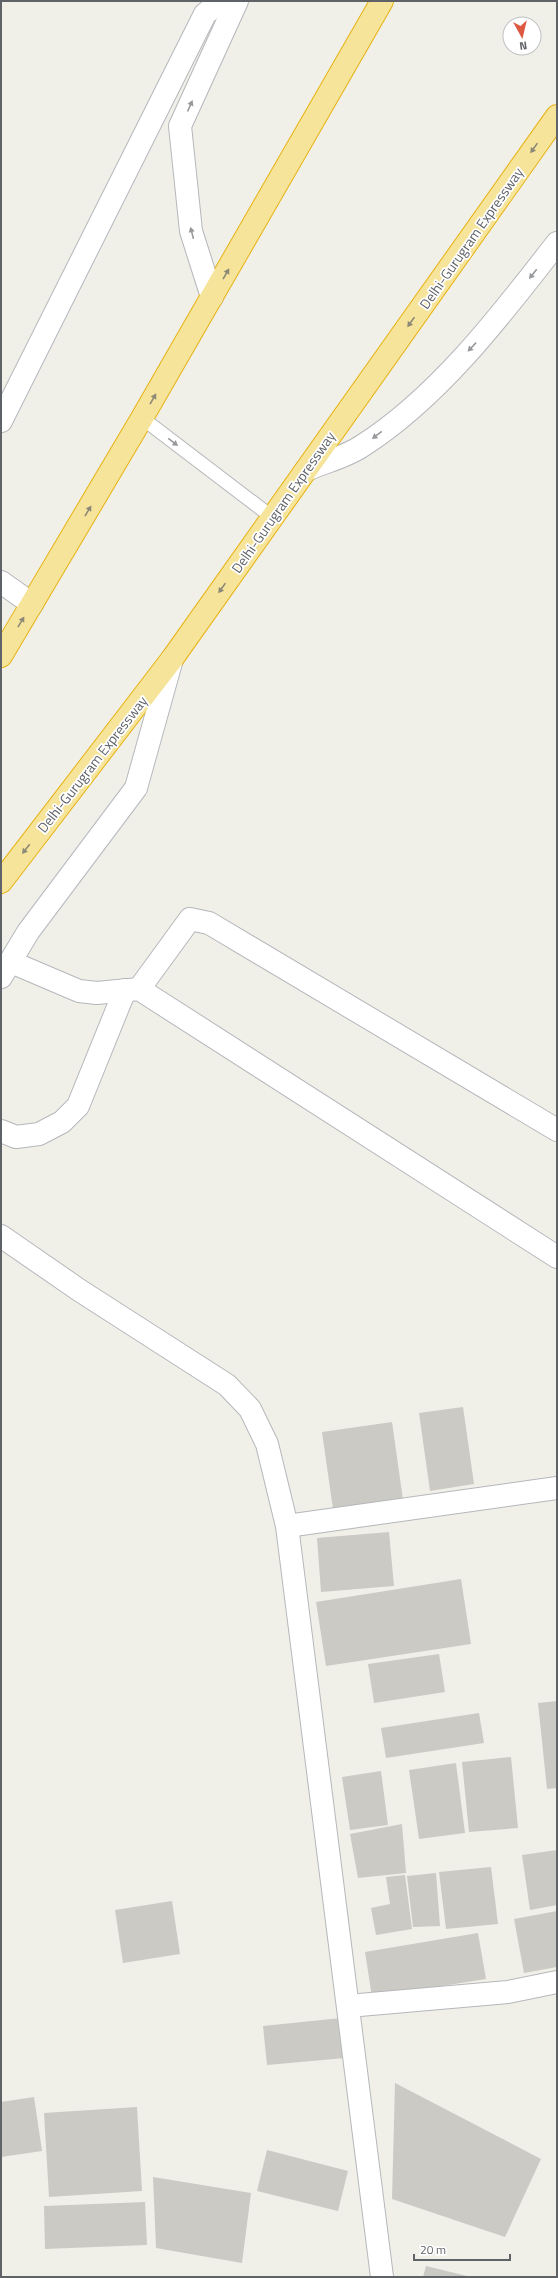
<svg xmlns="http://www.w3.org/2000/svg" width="558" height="2278" font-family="'Titillium Web',sans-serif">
  <rect width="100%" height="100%" fill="#f0efe8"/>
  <g fill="#cccac4">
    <polygon points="463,1407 474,1484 430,1491 419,1413"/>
    <polygon points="392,1422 404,1507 334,1516 322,1432"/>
    <polygon points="389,1532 394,1586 321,1592 317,1538"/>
    <polygon points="461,1579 471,1644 326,1666 316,1602"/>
    <polygon points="439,1654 445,1692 374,1703 368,1664"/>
    <polygon points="557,1701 557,1788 547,1789 538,1703"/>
    <polygon points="479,1713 484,1743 386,1758 381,1728"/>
    <polygon points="511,1757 518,1828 469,1832 462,1762"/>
    <polygon points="456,1763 465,1833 419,1839 409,1770"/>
    <polygon points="381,1771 388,1825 350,1830 342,1777"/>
    <polygon points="402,1824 406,1873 358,1878 350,1834"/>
    <polygon points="557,1850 557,1905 530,1910 522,1855"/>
    <polygon points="491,1867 498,1924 446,1929 439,1872"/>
    <polygon points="436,1873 440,1926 413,1927 407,1876"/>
    <polygon points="405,1875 412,1929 376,1935 371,1908 390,1904 386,1877"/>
    <polygon points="172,1901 180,1954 123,1963 115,1910"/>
    <polygon points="557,1911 557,1967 524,1973 514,1919"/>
    <polygon points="478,1933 486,1979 372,1997 365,1952"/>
    <polygon points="341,2018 345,2058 267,2065 263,2026"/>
    <polygon points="395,2083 541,2159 505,2237 392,2199"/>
    <polygon points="34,2097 42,2151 1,2157 1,2102"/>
    <polygon points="137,2107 142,2191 49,2197 44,2113"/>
    <polygon points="267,2150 348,2171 338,2211 257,2191"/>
    <polygon points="153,2177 251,2193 242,2263 156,2248"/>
    <polygon points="145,2202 147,2245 45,2249 44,2206"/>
    <polygon points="426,2266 467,2276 467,2277 423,2277"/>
  </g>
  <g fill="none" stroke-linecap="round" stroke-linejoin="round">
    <defs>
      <polyline id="service" points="142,418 272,517"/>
      <g id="minor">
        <polyline points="1,421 205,14 221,1"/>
        <polyline points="1,582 32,604"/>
        <polyline points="1,1131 16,1137 39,1134 62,1122 78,1106 125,990"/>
        <polyline points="1,1236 79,1290 227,1385 250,1409 267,1444 287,1526 382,2277"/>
        <polyline points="287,1526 557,1488"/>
        <polyline points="348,2006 508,1992 557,1982"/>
      </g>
      <g id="tertiary">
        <polyline points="212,297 191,231 180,126 237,1"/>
        <path d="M306,470C324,462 346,457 362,446C438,398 502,314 557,243"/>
        <polyline points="11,962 79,991 97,993 139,989 557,1257"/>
        <polyline points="139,989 190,919 209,923 557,1130"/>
      </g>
      <polyline id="secondary" points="1,977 28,932 136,788 172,659"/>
      <g id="motorway">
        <polyline points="1,656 142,418 382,1"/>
        <polyline points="1,882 172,659 557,116"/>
      </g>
    </defs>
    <use href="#service" stroke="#b5b7bb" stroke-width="15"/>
    <use href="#minor" stroke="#b5b7bb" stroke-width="24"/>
    <use href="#tertiary" stroke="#b5b7bb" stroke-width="24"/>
    <use href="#secondary" stroke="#b6b9be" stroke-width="24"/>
    <use href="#motorway" stroke="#e7b211" stroke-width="24"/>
    <use href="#service" stroke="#fff" stroke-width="13"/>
    <use href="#minor" stroke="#fff" stroke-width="22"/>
    <use href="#tertiary" stroke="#fff" stroke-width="22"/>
    <use href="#secondary" stroke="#fff" stroke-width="22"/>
    <use href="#motorway" stroke="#f6e49a" stroke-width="22"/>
  </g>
  <defs><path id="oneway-solid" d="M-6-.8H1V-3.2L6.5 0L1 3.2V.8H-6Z"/></defs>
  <g fill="#97999c">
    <use href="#oneway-solid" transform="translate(190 106) rotate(-66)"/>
    <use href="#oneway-solid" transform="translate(192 233) rotate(-104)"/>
    <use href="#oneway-solid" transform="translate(533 274) rotate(128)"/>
    <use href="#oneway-solid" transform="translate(472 347) rotate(133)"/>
    <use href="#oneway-solid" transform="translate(377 435) rotate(143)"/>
    <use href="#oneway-solid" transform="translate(173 442) rotate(38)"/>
  </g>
  <g fill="#8c8976">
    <use href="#oneway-solid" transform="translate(534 148) rotate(125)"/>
    <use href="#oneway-solid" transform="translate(226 274) rotate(-60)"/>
    <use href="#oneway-solid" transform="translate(411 322) rotate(125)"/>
    <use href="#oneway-solid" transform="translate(153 399) rotate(-60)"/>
    <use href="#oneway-solid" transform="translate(88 511) rotate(-59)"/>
    <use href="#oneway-solid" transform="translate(222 588) rotate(125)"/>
    <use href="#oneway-solid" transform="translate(21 622) rotate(-59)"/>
    <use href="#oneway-solid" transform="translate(26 849) rotate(128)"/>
  </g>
  <g text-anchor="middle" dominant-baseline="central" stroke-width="3.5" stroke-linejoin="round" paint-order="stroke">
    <g font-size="14" fill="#5f6267" stroke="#fff">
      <text transform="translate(471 238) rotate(-55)">Delhi-Gurugram Expressway</text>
      <text transform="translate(283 502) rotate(-55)">Delhi-Gurugram Expressway</text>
      <text transform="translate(92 764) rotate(-52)">Delhi-Gurugram Expressway</text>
    </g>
  </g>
  <rect width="558" height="2278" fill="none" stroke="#5f6267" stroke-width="4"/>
  <g transform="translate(522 36) rotate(172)"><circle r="19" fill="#ffffff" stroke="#bfc0c2"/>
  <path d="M0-3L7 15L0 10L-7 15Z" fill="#de5741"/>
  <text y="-6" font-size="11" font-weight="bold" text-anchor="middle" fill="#5f6267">N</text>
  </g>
  <path d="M414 2254v6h96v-6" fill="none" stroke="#5f6267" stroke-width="2"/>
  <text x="420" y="2254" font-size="12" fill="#5f6267" stroke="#ffffff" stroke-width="3" paint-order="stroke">20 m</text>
</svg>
